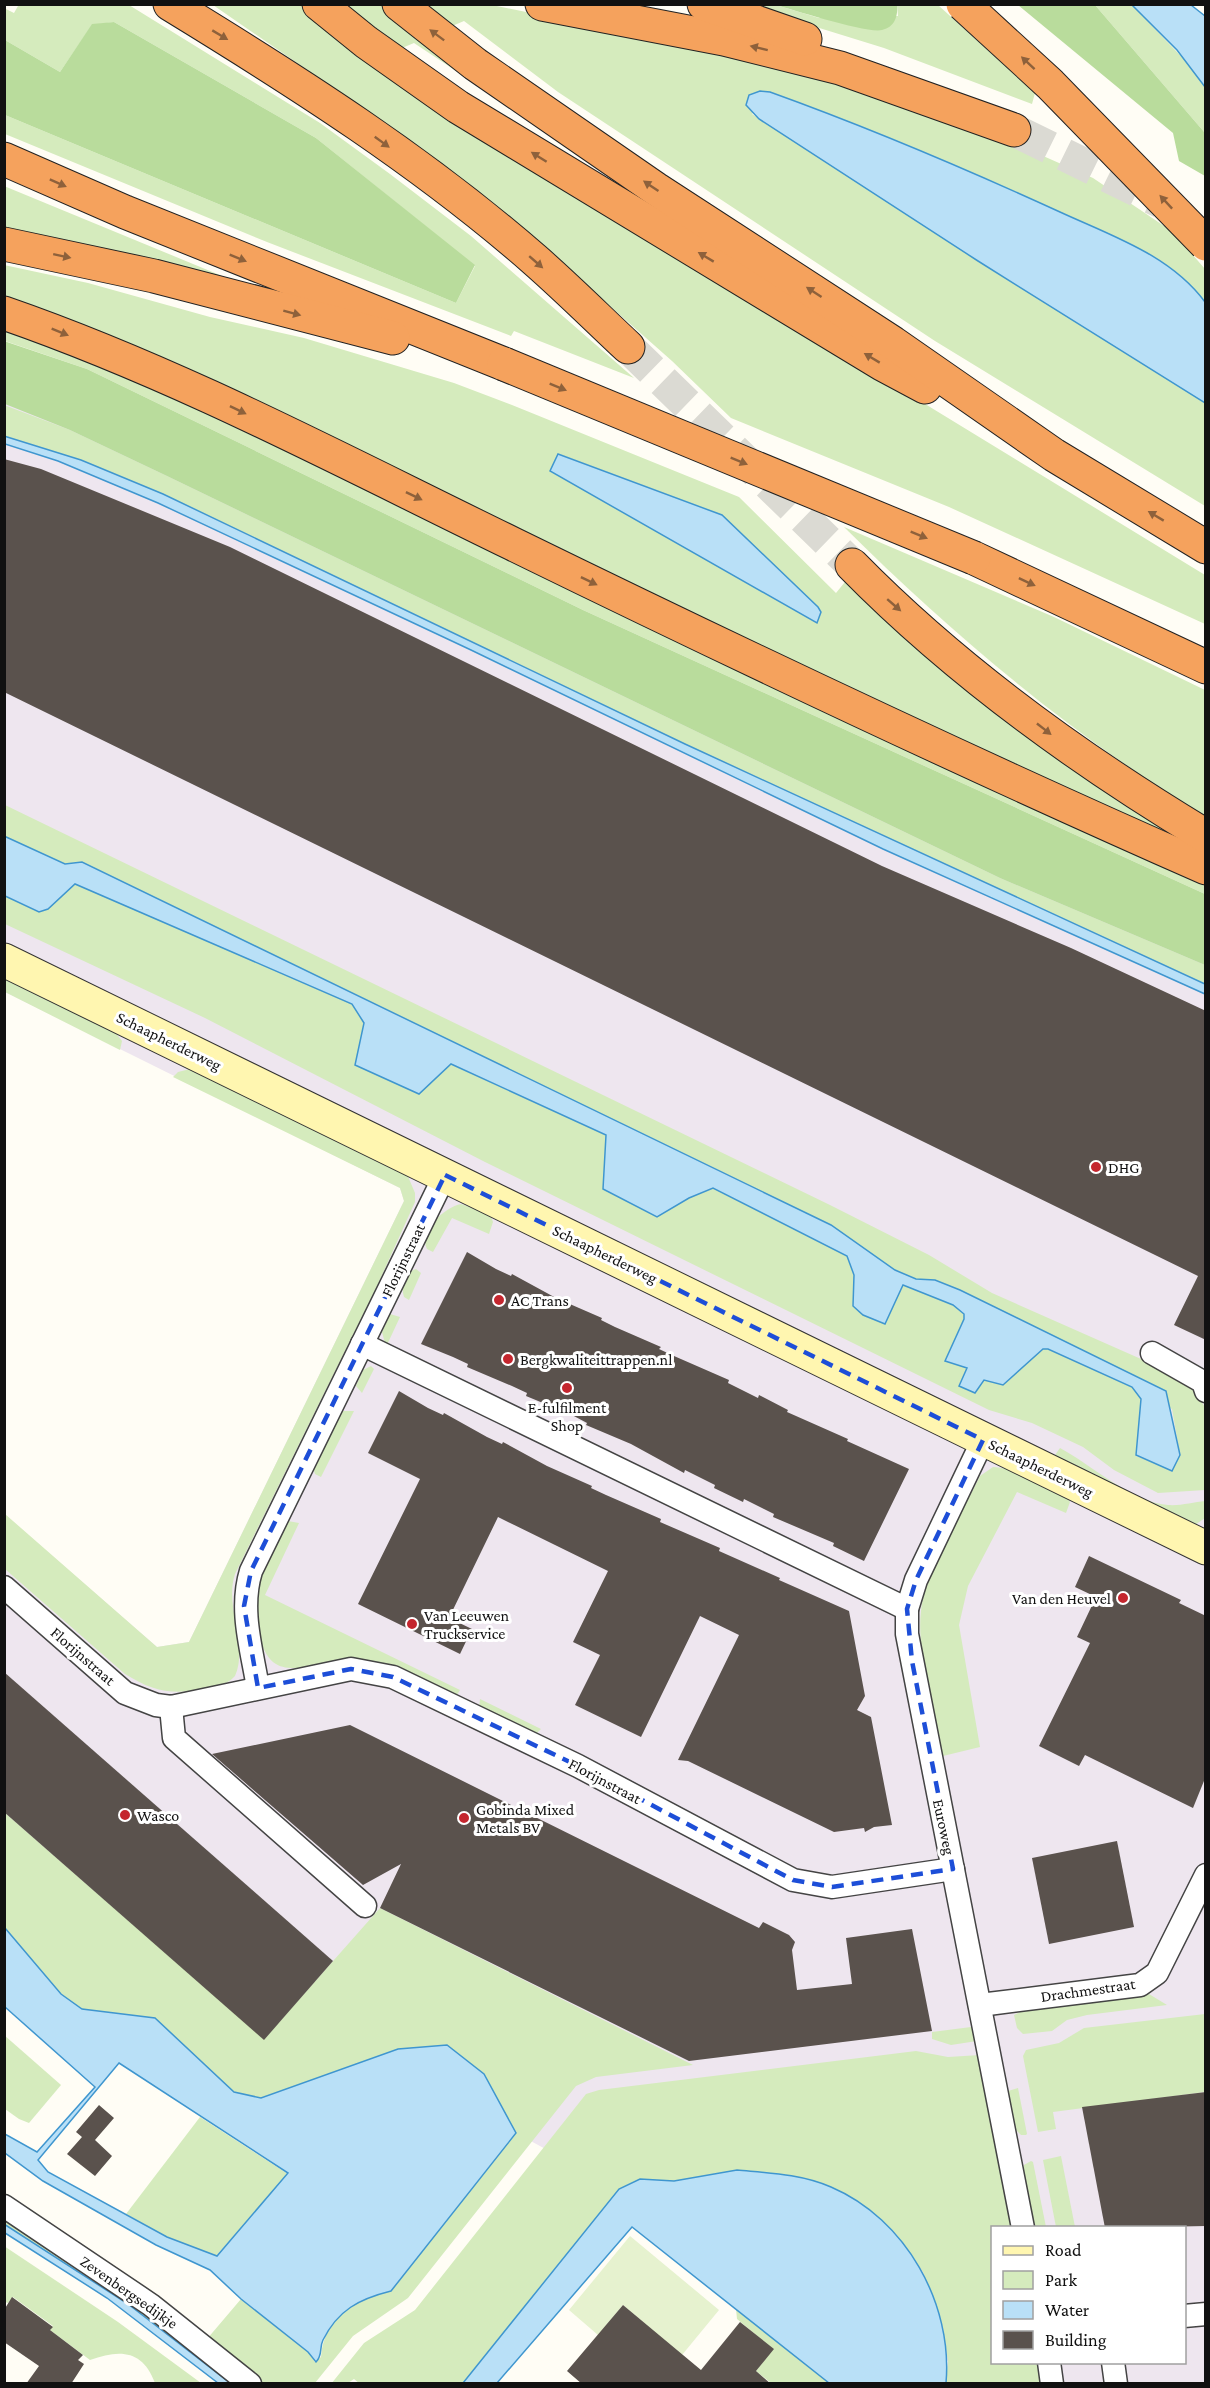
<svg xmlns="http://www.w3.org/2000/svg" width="1210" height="2388" font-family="'Crimson Pro',serif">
  <rect width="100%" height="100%" fill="#fffdf5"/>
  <path fill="#eee6ef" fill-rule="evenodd" d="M5,387L1205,925V2383H946L948,2361L737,2170L619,2189L516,2133L261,2098L5,1928L4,1514L157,1647L189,1642L404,1201L400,1188L5,992ZM992,2228H1184V2362H992Z"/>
  <g fill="#d5ebbd" fill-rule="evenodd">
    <polygon points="15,5 129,5 320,123 390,174 471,236 634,378 514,331 511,336 267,242 5,134 5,115 456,303 475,266 316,138 114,22 92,25 60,72 5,40 4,8 14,13 18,6"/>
    <path d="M213,5H492L768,62L984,130L1093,178L1173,232L1205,269V302C1170,255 1112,236 1060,212C964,168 870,128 770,92L752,114L978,261L1205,403V506L935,341L558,92L464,21L431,35L534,123L414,43L378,58L912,396L1205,575V624L949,507L731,418L672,361L559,261L413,143Z"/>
    <polygon points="745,5 776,5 819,18 898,16 897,5 938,5 1035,93 1032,104 884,48"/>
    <polygon points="1095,5 1132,5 1201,77 1205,87 1205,133"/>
    <polygon points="4,186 261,292 5,227"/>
    <path d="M4,265L88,283L210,317L304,338L454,383L512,405L739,497L836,593L849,577L1165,827L1158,839L5,306ZM559,454L722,515L818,607Z"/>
    <polygon points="5,325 139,381 1205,882 1205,894 583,610 87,369 5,341"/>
    <polygon points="4,405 70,430 167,476 1000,878 1205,965 1205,984 685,744 163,494 81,460 5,436"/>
    <path d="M844,527L1054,617L1205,690V816C1072,736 954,636 844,527Z"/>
    <polygon points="5,805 830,1205 929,1255 992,1293 1184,1378 1205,1407 1205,1490 1158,1493 1114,1470 1083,1447 1032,1423 989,1410 485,1162 205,1018 5,924 5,896 39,912 48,909 75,883 352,1004 364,1023 356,1065 450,1064 606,1135 603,1189 657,1217 689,1198 713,1188 848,1256 854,1275 853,1306 903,1285 953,1305 964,1314 964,1319 945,1361 967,1368 959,1385 984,1380 1003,1385 1043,1349 1048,1349 1133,1387 1141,1399 1136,1456 1172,1470 1180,1455 1172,1409 960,1290 935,1280 916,1279 895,1270 831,1225 82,862 65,864 5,837"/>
    <polygon points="4,974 115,1032 122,1041 120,1050 5,992"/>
    <path d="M190,1069L407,1174L415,1193V1202L378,1284L235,1574C224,1608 249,1643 235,1676C227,1685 217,1686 205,1689C172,1695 154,1692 125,1674L5,1569V1514L157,1647L189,1642L404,1201L400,1188L173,1077L178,1072Z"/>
    <path d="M461,1204L490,1214L493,1222L489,1234L452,1218L433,1252L427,1249C418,1231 445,1207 461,1204Z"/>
    <path d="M416,1269L421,1273L409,1300L404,1297C400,1286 405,1272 416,1269Z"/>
    <polygon points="390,1314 400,1317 386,1347 382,1332"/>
    <polygon points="371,1366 374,1369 362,1393 356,1386 363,1370"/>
    <polygon points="343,1411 354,1411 321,1477 315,1474 313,1467 339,1413"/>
    <path d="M1060,1448C1092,1465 1131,1502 1168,1505C1180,1506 1194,1502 1205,1501V1518L1192,1527L1087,1478L1055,1455Z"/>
    <path d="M993,1467C1015,1468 1058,1483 1070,1502L1066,1513L1017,1492L968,1586L959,1625L980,1747L943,1756C935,1715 916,1652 921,1611C925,1571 962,1513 980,1476Z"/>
    <path d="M288,1521L299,1523L265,1595L460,1690L455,1698L303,1668C294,1668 284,1669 276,1664C257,1653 252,1605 257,1585C262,1565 275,1544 284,1525Z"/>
    <polygon points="480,1699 541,1729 534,1736 479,1708"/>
    <path d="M4,1812L264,2039L380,1908L693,2065L596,2077L576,2086L408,2298L353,2336L315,2383H262L207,2339L241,2299L308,2352L315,2362L321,2357C324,2317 356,2299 391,2291L516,2132L398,2049L261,2098L234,2092L155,2018L82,2009L61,1994L5,1928Z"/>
    <polygon points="1149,1994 1167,2005 1087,2015 1067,2020 1052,2031 1023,2034 1017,2028 1014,2015 1026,2009"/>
    <polygon points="1205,2014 1205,2092 1053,2112 1056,2129 1038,2132 1023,2056 1026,2050 1059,2043 1084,2028"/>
    <polygon points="971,2027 975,2032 977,2041 951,2045 932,2039 932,2032"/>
    <polygon points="4,2035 61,2085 29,2123 19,2119 5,2109"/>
    <polygon points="916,2051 948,2057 980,2055 1013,2227 992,2228 992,2362 1038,2363 1043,2383 946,2383 948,2361 943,2328 923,2272 897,2235 871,2212 832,2188 737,2170 674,2181 640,2179 619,2189 463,2383 360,2384 354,2379 348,2383 331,2384 364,2343 415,2310 586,2094 599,2090"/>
    <polygon points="1018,2088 1027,2134 1026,2135 1021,2135 1016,2130 1008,2091"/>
    <polygon points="200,2117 288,2174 216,2256 167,2237 126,2214"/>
    <polygon points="1061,2156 1075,2227 1056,2227 1043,2160"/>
    <polygon points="1031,2161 1033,2162 1046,2227 1035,2227 1023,2170 1024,2165"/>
    <polygon points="4,2213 25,2226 239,2383 230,2383 128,2304 5,2224"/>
    <path d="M4,2246L118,2322L201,2383H155C143,2350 120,2349 90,2360L50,2330L53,2326L13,2297L8,2303L5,2302Z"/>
    <polygon points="736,2309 829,2383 771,2383 756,2371 773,2349 737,2319"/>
  </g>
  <g fill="#b9dc9c">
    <path d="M776,5H897C898,16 895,27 882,30C868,34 794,10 776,5Z"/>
    <polygon points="1018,5 1095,5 1205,133 1205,176 1179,161 1173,133"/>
    <polygon points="114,22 316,138 475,265 456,303 5,115 5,40 60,72 92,24"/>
    <polygon points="4,341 87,369 583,610 1205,894 1205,965 1000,878 167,476 70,430 5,404"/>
  </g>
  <polygon fill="#e6f2cf" points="630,2236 719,2310 682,2355 623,2305 598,2335 569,2310"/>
  <g fill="#b9e0f7" stroke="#3f96cf" stroke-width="1.5" fill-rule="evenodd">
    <polygon points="1132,5 1191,5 1205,16 1205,87 1177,50"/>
    <path d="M760,91L770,92C870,128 964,168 1060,212C1112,236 1170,255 1205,302V403L978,261L759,119L746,105L749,95Z"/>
    <polygon points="4,436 81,460 163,494 685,744 1205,984 1205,994 883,849 471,650 158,503 58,461 5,444"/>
    <polygon points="558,454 722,515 818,607 821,612 817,623 550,471"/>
    <polygon points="4,836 65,864 82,862 831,1225 895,1270 916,1279 935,1280 960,1290 1166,1391 1180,1455 1172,1471 1136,1455 1141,1399 1132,1387 1048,1349 1043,1349 1003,1385 984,1380 975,1393 959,1386 967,1368 945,1361 964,1319 964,1314 953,1305 903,1285 885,1324 863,1315 853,1306 854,1275 847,1256 713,1188 689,1198 657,1217 603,1189 606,1135 451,1064 419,1094 355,1065 364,1023 352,1004 75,884 48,909 39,912 5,896"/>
    <path d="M5,1928L61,1994L82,2009L155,2018L234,2092L261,2098L398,2049L447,2045L484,2074L516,2133L391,2291C359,2299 338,2310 323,2340C319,2348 323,2355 316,2362L308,2352L241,2299L210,2270L156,2245L43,2181L5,2153V2134L37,2152L95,2087L5,2007ZM119,2063L288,2173L217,2256L167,2237L48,2172L38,2160Z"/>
    <path d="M737,2170C769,2173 801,2174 831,2187C906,2219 953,2304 946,2383H829L632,2227L497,2383H463L619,2189L640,2179L674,2181Z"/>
    <polygon points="4,2224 128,2304 230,2383 218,2383 107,2298 5,2233"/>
  </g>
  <g fill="#5a524d">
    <polygon points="4,459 41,469 230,547 882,866 1071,948 1206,1011 1206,1340 1174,1325 1198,1276 4,692"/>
    <polygon points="467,1252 496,1269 511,1276 512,1274 556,1298 602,1318 601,1320 615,1327 661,1347 659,1349 674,1356 729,1380 728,1383 758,1398 759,1395 788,1410 787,1412 848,1439 847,1441 909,1469 864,1561 833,1546 834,1543 773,1517 774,1514 744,1499 743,1502 714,1488 715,1485 685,1470 684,1473 631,1444 586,1425 587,1423 572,1415 526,1396 527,1393 512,1386 467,1367 468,1364 453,1357 421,1344"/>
    <polygon points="399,1391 428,1408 443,1415 444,1413 487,1437 502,1444 503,1442 547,1466 592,1486 591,1488 606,1495 661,1519 660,1522 720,1548 719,1551 780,1578 779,1580 849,1611 865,1696 857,1710 871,1717 892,1825 874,1827 865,1832 864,1828 834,1832 688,1761 678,1760 739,1635 700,1616 641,1737 575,1705 600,1655 573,1642 608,1571 498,1517 449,1618 472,1629 460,1654 358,1604 420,1479 368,1453"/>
    <polygon points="1089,1556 1181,1600 1179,1603 1206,1616 1206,1776 1193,1808 1085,1755 1079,1766 1039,1746 1090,1643 1077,1637 1096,1597 1075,1587"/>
    <polygon points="4,1672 333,1961 264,2040 4,1812"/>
    <polygon points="350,1725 759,1928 763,1922 789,1935 795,1942 792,1950 797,1990 852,1984 846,1938 912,1929 932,2031 689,2061 380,1908 401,1864 363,1885 212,1754"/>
    <polygon points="1117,1841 1134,1927 1049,1944 1032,1858"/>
    <polygon points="1206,2092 1206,2226 1105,2228 1082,2107"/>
    <polygon points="99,2105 114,2118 95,2140 112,2156 95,2176 67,2154 82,2137 76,2132"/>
    <polygon points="12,2297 53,2327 50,2330 83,2355 78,2360 84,2364 71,2384 26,2384 39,2366 4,2342 4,2310"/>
    <polygon points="623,2305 701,2370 740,2322 774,2349 756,2371 771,2384 582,2384 567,2371"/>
  </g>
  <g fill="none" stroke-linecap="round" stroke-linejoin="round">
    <g stroke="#dbdad3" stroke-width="33" stroke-dasharray="33 16" stroke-linecap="butt">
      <polyline points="1020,133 1161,202"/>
      <polyline points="628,347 852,565"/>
    </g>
    <defs>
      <g id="street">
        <polyline points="362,1344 907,1609"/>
        <polyline points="1152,1353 1203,1382 1206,1391"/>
        <polyline points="983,1440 916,1580 907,1609 907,1634 1023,2228"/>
        <polyline points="4,1587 125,1693 156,1705 171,1707 351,1669 393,1677 578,1766 793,1880 832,1887 953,1869"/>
        <path d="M258,1688C252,1650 239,1610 251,1571L445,1175"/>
        <polyline points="171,1707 174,1738 365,1906"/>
        <polyline points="980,2005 1140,1985 1157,1973 1206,1875"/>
        <polyline points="4,2206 151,2305 250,2384"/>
        <polyline points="1184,2316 1206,2314"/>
        <polyline points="1049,2362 1052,2384"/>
        <polyline points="1113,2362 1116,2384"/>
      </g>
      <polyline id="secondary" points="4,960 1206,1548"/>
      <g id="highway">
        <path d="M170,4C296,81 423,162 535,260C567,288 597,318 628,347"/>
        <polyline points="319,4 366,42 458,107 882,364 925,387"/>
        <polyline points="399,4 475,64 656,189 893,343 1054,455 1206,547"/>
        <polyline points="542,4 724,39 840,68 1014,130"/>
        <polyline points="704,4 805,39"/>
        <polyline points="4,159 125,212 504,364"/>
        <polyline points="4,244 154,276 393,338"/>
        <path d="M4,313C180,374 346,463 513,544C742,656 972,765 1206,868"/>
        <polyline points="974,558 1206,667"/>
        <path d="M852,565C956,671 1078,759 1206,836"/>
      </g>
    </defs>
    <use href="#street" stroke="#444" stroke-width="25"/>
    <use href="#secondary" stroke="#333" stroke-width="35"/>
    <use href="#highway" stroke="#222" stroke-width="35"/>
    <use href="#street" stroke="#fff" stroke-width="22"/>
    <use href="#secondary" stroke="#fff6b0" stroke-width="33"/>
    <use href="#highway" stroke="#f5a25d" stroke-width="33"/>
    <defs>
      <g id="highway-bridge">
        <polyline points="963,4 1050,84 1206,244"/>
        <polyline points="504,364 974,558"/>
      </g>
    </defs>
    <use href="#highway-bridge" stroke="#222" stroke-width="35" stroke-linecap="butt"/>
    <use href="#highway-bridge" stroke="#f5a25d" stroke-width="33"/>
  </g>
  <defs><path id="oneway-solid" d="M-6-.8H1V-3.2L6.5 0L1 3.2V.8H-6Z" transform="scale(1.5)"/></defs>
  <g fill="#8e613b">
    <use href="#oneway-solid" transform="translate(220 35) rotate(31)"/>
    <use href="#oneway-solid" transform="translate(437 35) rotate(-143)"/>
    <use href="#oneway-solid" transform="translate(759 48) rotate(-166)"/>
    <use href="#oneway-solid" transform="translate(1028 63) rotate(-137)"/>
    <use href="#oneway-solid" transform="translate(382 142) rotate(36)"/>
    <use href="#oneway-solid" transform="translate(539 157) rotate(-148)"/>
    <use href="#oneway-solid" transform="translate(58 183) rotate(24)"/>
    <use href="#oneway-solid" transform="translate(651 186) rotate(-146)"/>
    <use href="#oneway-solid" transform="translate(1166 202) rotate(-133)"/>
    <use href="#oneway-solid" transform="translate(62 256) rotate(12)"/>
    <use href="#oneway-solid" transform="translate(706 257) rotate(-149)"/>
    <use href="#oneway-solid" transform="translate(238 258) rotate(22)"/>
    <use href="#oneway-solid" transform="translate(536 262) rotate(41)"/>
    <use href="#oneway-solid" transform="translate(814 292) rotate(-147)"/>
    <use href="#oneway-solid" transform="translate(292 313) rotate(15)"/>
    <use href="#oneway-solid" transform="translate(60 332) rotate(22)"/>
    <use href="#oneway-solid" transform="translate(872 358) rotate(-149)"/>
    <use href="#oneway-solid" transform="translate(558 387) rotate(22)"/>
    <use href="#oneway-solid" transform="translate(238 410) rotate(26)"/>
    <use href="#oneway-solid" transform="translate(739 461) rotate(22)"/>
    <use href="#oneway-solid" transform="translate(414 496) rotate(26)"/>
    <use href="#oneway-solid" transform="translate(1156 516) rotate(-149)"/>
    <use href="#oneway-solid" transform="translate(919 535) rotate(22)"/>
    <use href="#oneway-solid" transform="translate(589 581) rotate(26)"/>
    <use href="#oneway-solid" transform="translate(1027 582) rotate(25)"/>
    <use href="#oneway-solid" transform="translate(894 605) rotate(41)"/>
    <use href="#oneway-solid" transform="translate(1044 729) rotate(38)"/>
  </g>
  <path fill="none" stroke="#1d4ed8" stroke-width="4.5" stroke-dasharray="12 8" stroke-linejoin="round" d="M445,1175L983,1440L916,1580L907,1609L912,1661L953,1869L832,1887L793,1880L578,1766L393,1677L351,1669L258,1688L244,1606L251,1571Z"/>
  <g fill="#c4262e" stroke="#fff" stroke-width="2">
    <circle cx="1096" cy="1167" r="6"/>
    <circle cx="499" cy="1300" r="6"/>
    <circle cx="508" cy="1359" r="6"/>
    <circle cx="567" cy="1388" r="6"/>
    <circle cx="1123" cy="1598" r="6"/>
    <circle cx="412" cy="1624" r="6"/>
    <circle cx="125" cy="1815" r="6"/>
    <circle cx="464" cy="1818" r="6"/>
  </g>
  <g text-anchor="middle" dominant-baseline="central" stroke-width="6" stroke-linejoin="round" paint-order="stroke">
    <g font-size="16" fill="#111" stroke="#fff">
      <text transform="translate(169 1041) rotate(26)">Schaapherderweg</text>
      <text transform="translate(605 1254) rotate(26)">Schaapherderweg</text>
      <text transform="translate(403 1260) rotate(-64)">Florijnstraat</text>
      <text transform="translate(1041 1468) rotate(26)">Schaapherderweg</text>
      <text transform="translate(83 1656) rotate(41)">Florijnstraat</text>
      <text transform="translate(605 1781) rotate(28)">Florijnstraat</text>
      <text transform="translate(944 1827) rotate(78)">Euroweg</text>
      <text transform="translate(1088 1990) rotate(-8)">Drachmestraat</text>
      <text transform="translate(129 2292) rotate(35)">Zevenbergsedijkje</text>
    </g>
    <g font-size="16" fill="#111" stroke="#fff" text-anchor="start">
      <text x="1108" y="1167">DHG</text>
      <text x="511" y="1300">AC Trans</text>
      <text x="520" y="1359">Bergkwaliteittrappen.nl</text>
      <text x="567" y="1407" text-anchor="middle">E-fulfilment<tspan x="567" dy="18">Shop</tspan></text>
      <text x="1111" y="1598" text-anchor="end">Van den Heuvel</text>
      <text x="424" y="1615">Van Leeuwen<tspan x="424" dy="18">Truckservice</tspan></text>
      <text x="476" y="1809">Gobinda Mixed<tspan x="476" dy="18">Metals BV</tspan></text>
      <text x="137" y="1815">Wasco</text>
    </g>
  </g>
  <rect width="1210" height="2388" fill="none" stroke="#111111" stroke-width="12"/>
  <rect x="991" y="2226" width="195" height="138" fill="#ffffff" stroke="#a0a0a0" stroke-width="1.5"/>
  <rect x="1003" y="2246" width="30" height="9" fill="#fff6b0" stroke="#a0a0a0" stroke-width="1.5"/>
  <text x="1045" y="2256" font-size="18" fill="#111111">Road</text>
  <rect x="1003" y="2271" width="30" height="18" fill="#d5ebbd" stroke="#a0a0a0" stroke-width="1.5"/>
  <text x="1045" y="2286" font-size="18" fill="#111111">Park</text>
  <rect x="1003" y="2301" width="30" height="18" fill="#b9e0f7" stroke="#a0a0a0" stroke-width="1.5"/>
  <text x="1045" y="2316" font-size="18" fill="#111111">Water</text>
  <rect x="1003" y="2331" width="30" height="18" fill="#5a524d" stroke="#a0a0a0" stroke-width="1.5"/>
  <text x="1045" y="2346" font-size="18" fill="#111111">Building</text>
</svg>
